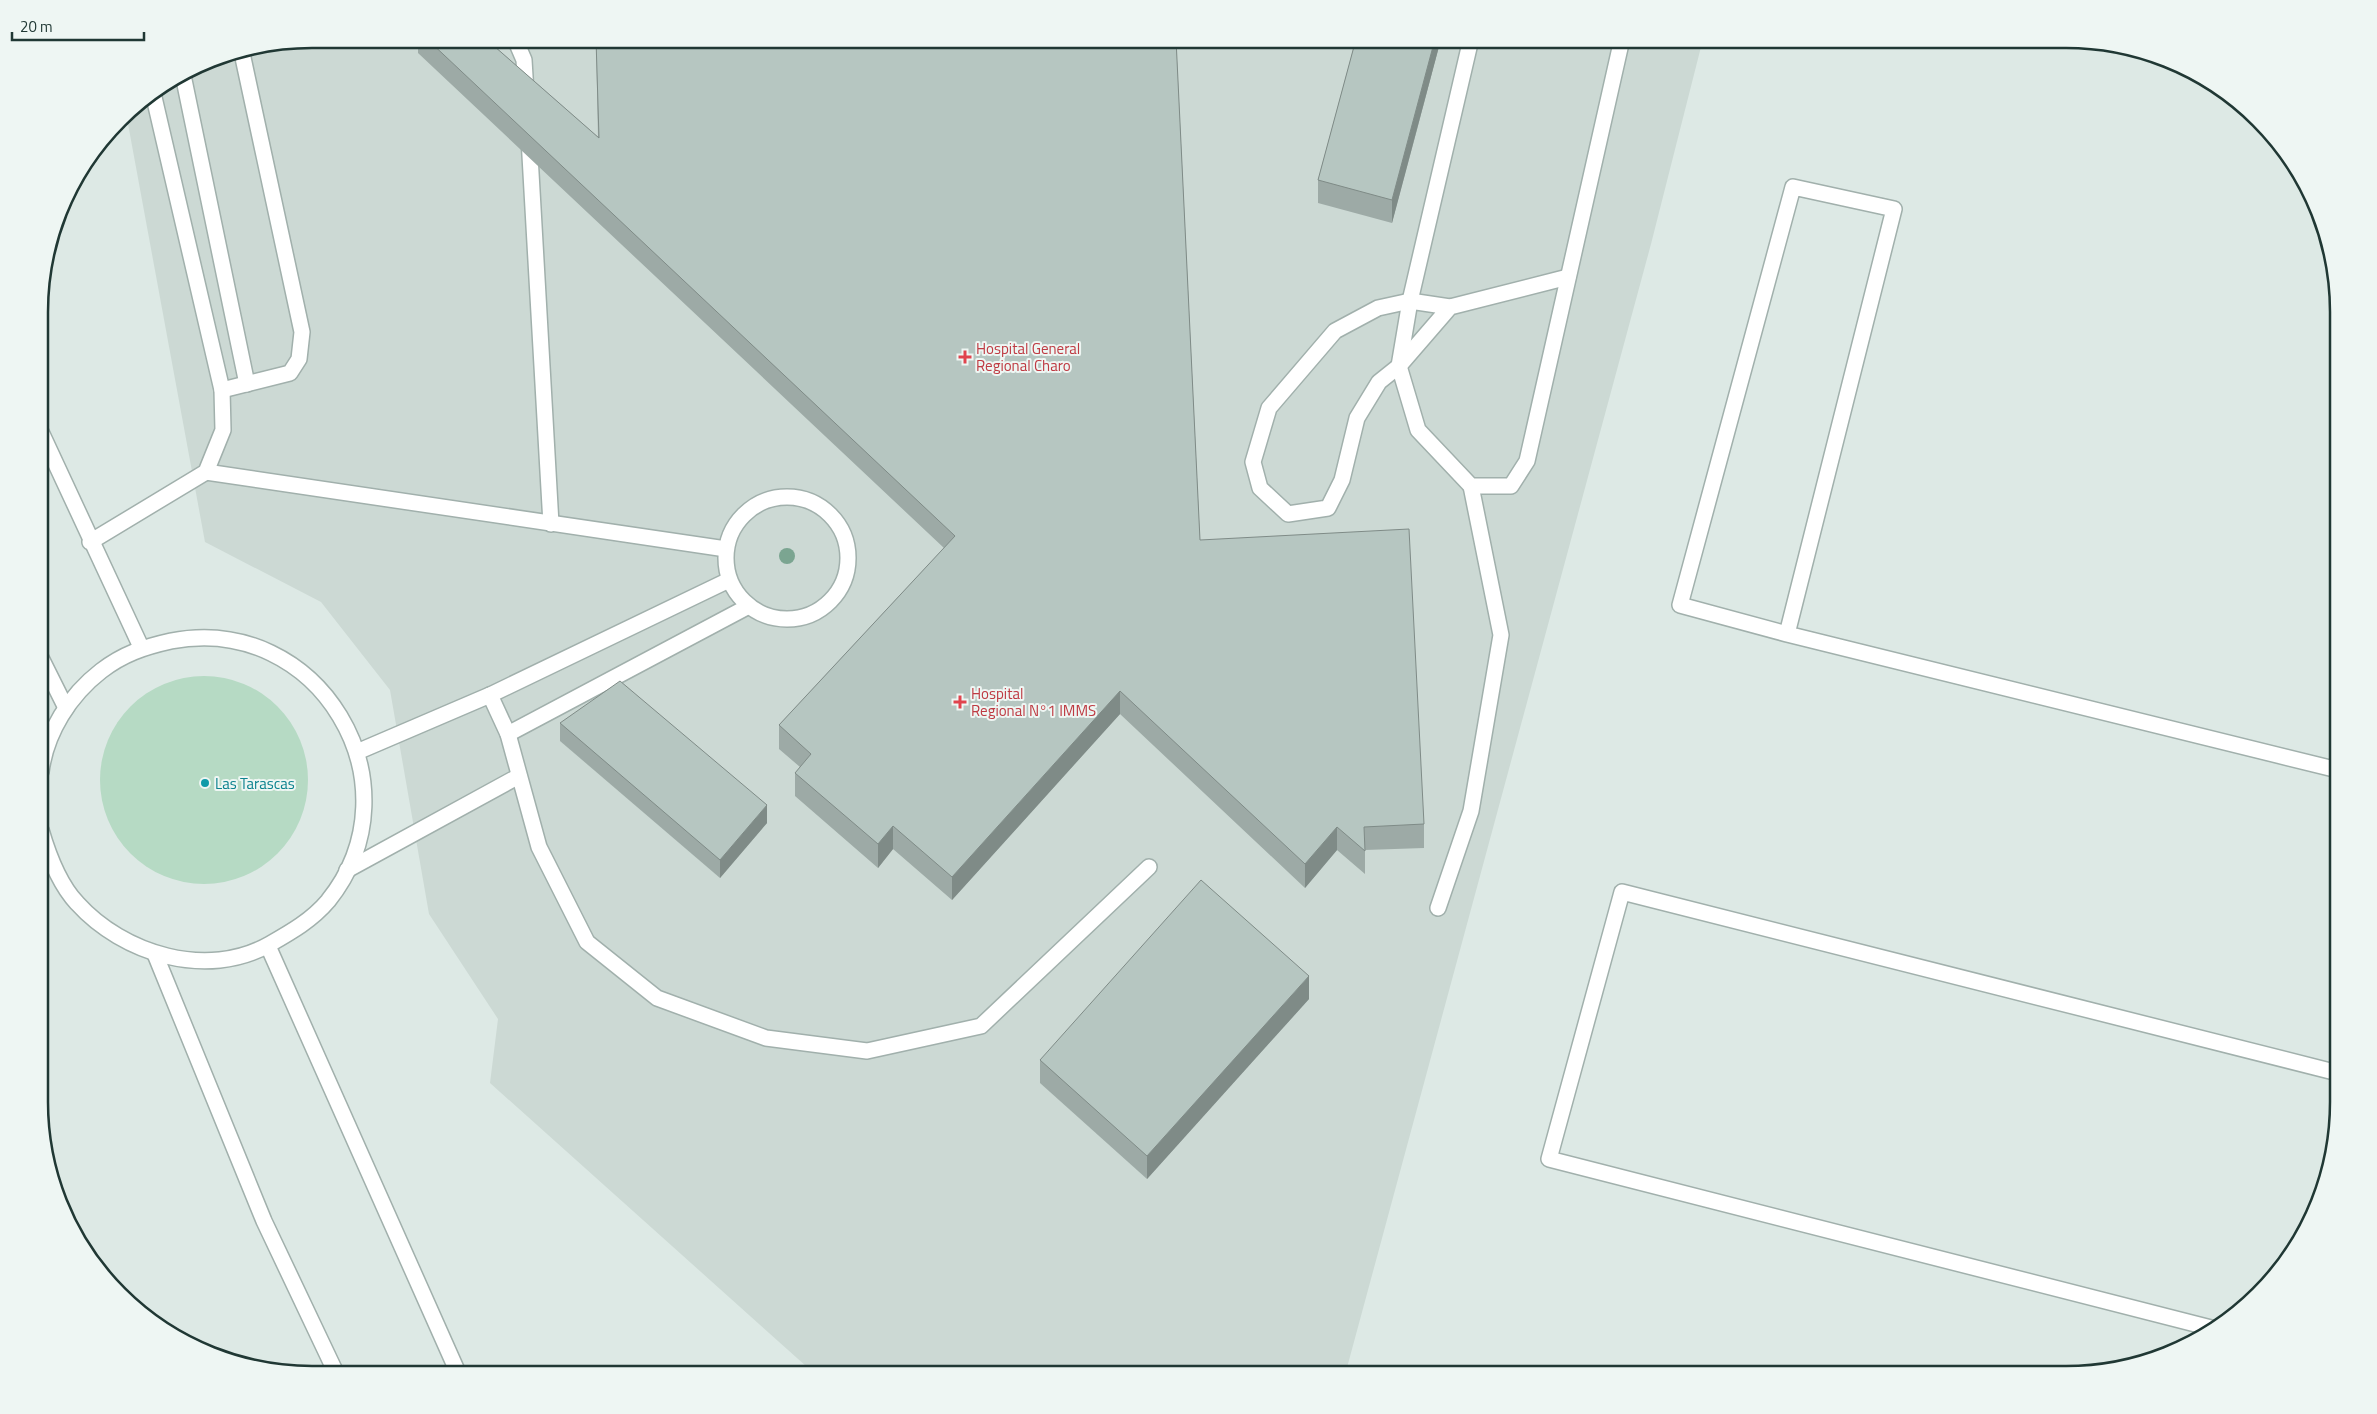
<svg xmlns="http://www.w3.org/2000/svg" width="2377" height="1414" font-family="'Titillium Web',sans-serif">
  <rect width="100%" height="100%" fill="#dde9e5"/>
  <polygon fill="#ccd9d4" points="311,39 1703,39 1651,244 1345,1375 816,1375 490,1083 498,1019 429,914 390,690 321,602 205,542 126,113 131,107 207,59"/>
  <circle fill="#b6dac4" cx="204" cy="780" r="104"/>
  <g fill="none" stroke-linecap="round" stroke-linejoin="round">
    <defs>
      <g id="minor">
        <polyline points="515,39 524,60 526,93"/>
        <polyline points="1471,39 1410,301 1399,366 1418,430 1471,486 1511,486 1527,461 1622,39"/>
        <polyline points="183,75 247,384"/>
        <polyline points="529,138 551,524"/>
        <polyline points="1450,307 1410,301 1378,308 1335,331 1269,408 1253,462 1260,488 1288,514 1328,508 1342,480 1357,418 1379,382 1399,366 1450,307 1568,277"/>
        <polyline points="222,390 290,373 299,359 302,332 242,53"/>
        <polyline points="41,432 141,647"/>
        <polyline points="206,472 726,549"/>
        <circle cx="787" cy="558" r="61"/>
        <polyline points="90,542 206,472 223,430 222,390 153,93"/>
        <polyline points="1787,634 1894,209 1793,187 1680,605 1787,634 2338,770"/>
        <polyline points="41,658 66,708"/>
        <polyline points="490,695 508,734 539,847 587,942 657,998 766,1038 867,1051 981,1026 1149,867"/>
        <polyline points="508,734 749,606"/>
        <polyline points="357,752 490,695 729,580"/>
        <path d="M41,772C46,732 70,695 101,671C123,654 144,647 171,641C318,612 422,784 328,901C312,920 291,932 270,944C207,980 123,954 77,903C60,885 48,854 41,830"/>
        <polyline points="347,870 519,776"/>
        <polyline points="1438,908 1471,811 1501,635 1471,486"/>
        <polyline points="268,946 459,1375"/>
        <polyline points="155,954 264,1221 337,1375"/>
        <polyline points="2215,1329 1549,1159 1622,892 2338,1073"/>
      </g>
    </defs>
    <use href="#minor" stroke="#a1b0ac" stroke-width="18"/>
    <use href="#minor" stroke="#fff" stroke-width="15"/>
  </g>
  <circle fill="#7ba591" cx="787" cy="556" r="8"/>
  <g fill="#9daaa6">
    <polygon points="418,39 486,39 598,137 596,39 1176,39 1200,540 1424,824 1424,848 1365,850 1365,874 1337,850 1305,888 1120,714 952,900 893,849 878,868 795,796 795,773 800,767 779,749 779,725 944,548 418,53"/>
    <polygon points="1356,39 1441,39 1392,223 1318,203 1318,180"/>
    <polygon points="560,723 767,823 720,878 560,741"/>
    <polygon points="1309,999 1147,1179 1040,1083 1040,1060"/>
  </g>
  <g fill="#7f8b87">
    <polygon points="1435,39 1441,39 1392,223 1392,200"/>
    <polygon points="1120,691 1120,714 952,900 952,877"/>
    <polygon points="767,805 767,823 720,878 720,860"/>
    <polygon points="893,826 893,849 878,868 878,844"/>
    <polygon points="1337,827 1337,850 1305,888 1305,864"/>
    <polygon points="1309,976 1309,999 1147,1179 1147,1156"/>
  </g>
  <g fill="#b6c6c1" stroke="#7f8b87">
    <polygon points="427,39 486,39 599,138 596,39 1176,39 1200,540 1409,529 1424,824 1364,827 1365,851 1337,827 1305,864 1120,691 952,877 893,826 878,844 795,773 811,754 779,725 955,536"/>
    <polygon points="1356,39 1435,39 1392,200 1318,180"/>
    <polygon points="620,681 767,805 720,860 560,723"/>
    <polygon points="1201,880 1309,976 1147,1156 1040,1060"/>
  </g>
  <g fill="#e0444e" stroke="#eef6f3" stroke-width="2">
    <path d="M962.5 349.5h5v5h5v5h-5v5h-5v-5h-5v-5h5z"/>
    <path d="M957.5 694.5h5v5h5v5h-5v5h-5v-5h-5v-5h5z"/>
  </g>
  <circle fill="#0f9aa8" stroke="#eef6f3" stroke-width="2" cx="205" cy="783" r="5"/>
  <g text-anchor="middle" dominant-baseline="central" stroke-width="4" stroke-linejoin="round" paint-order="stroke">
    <g font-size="15" fill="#be3a42" stroke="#eef6f3" text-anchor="start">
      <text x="976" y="348">Hospital General<tspan x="976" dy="17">Regional Charo</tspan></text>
      <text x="971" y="693">Hospital<tspan x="971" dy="17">Regional N°1 IMMS</tspan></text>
    </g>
    <g font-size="15" fill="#0d838f" stroke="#eef6f3" text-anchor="start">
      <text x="215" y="783">Las Tarascas</text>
    </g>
  </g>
  <path d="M0 0H2377V1414H0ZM312 48H2066A264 264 0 0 1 2330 312V1102A264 264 0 0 1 2066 1366H312A264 264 0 0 1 48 1102V312A264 264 0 0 1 312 48Z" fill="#eef6f3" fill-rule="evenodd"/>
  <path fill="none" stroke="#203834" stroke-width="2.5" d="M312 48H2066A264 264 0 0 1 2330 312V1102A264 264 0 0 1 2066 1366H312A264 264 0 0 1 48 1102V312A264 264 0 0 1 312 48Z"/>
  <path d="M12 32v8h132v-8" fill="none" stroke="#203834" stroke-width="2.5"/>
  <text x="20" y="32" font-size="15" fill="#203834" stroke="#eef6f3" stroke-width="4" paint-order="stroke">20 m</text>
</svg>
